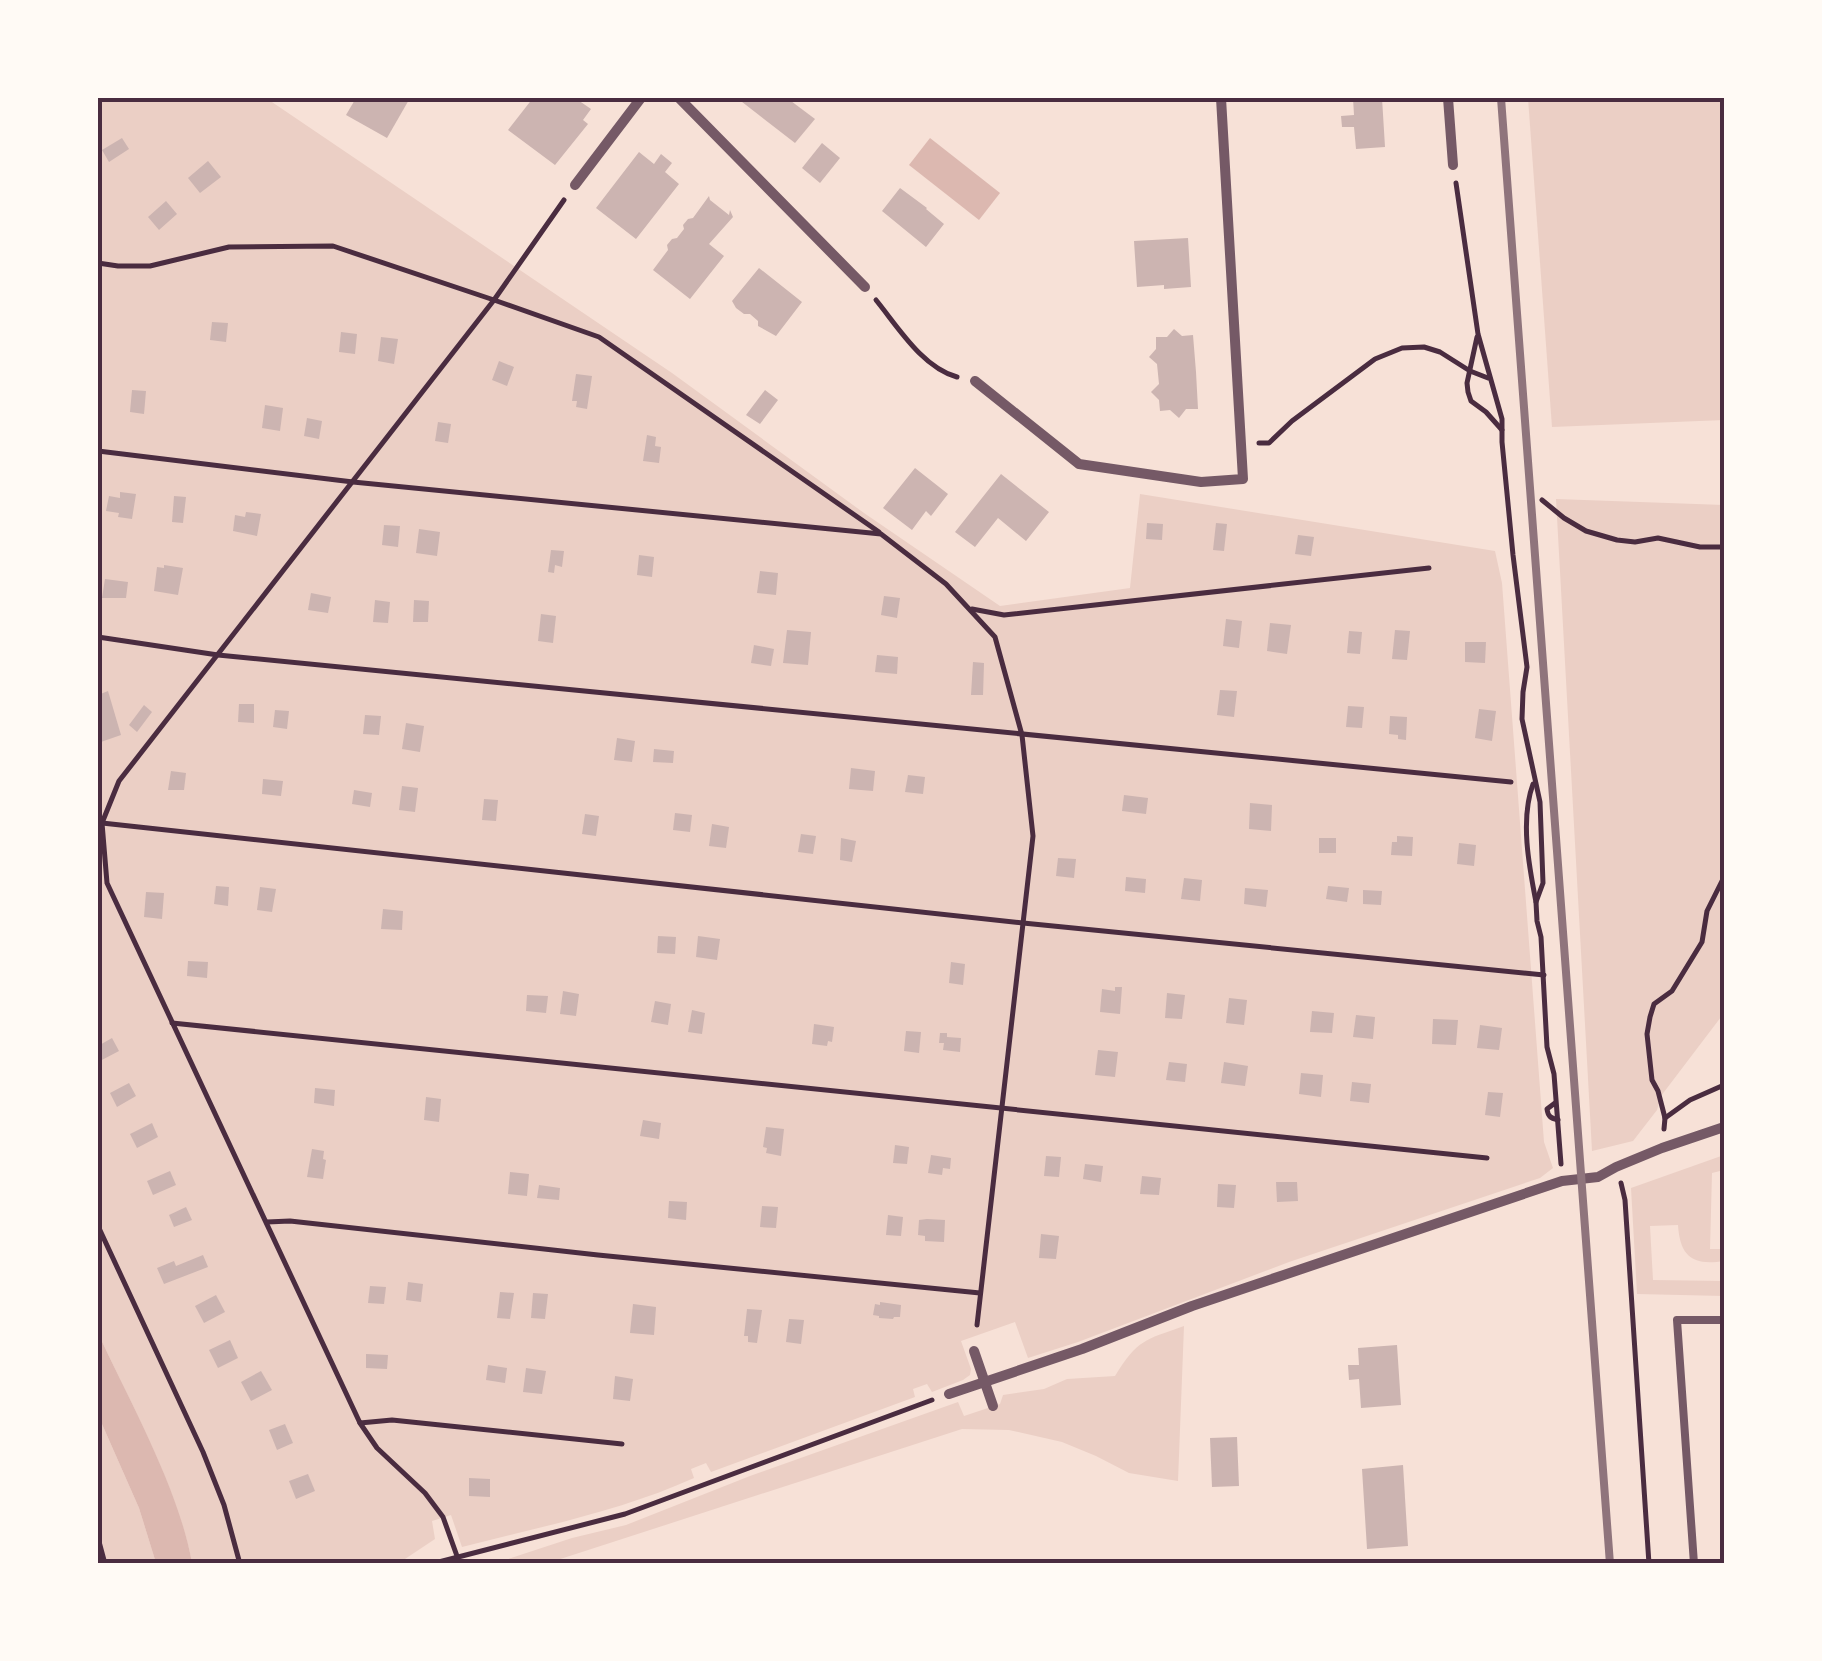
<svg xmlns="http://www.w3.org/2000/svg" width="1822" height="1661" font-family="Poppins,sans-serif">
  <rect width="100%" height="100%" fill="#f7e1d7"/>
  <g fill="#ebcfc5">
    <path d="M98,98H266L672,373L864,513L1000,606L1130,588L1140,494L1495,551L1502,583L1544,1142L1553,1168L1540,1178L1289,1262L1078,1342L1028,1358L1015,1322L961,1341L971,1369L970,1375L963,1380L932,1392L927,1384L913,1389L915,1397L711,1472L706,1463L691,1469L694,1478C621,1511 540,1527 462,1547L451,1515L432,1521L435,1539L399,1563H192C178,1489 130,1402 98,1333Z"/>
    <polygon points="1528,98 1724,98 1724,420 1552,427"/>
    <polygon points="1556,499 1724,505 1724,1013 1661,1096 1657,1110 1633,1141 1592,1151"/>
    <path d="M1724,1155V1170L1712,1173L1710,1249H1724V1261C1692,1266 1680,1256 1678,1225L1650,1226L1653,1280L1724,1281V1296L1637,1294L1631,1188Z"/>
    <path d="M1184,1326L1178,1481L1129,1473L1096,1456L1062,1442L1009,1430L962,1429L548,1563L493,1564L572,1538L626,1525L750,1476L958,1402L964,1416L1000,1404L1003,1395L1044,1389L1067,1379L1115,1376C1138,1339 1145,1340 1184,1326Z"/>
    <polygon points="98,1415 139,1508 156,1563 98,1563"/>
  </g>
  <g fill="#dcb8b0">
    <polygon points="930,138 1000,193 979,220 909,165"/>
    <path d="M98,1333C130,1402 179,1489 192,1563H156L139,1508L98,1415Z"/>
  </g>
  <g fill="#ccb4b1">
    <polygon points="356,98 410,98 387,138 346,115"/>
    <polygon points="533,98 575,98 591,109 583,120 588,124 555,165 508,130"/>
    <polygon points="737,98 787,98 815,119 795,143"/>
    <polygon points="1353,98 1382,98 1385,147 1356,149 1354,127 1342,127 1341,116 1354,115"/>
    <polygon points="122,138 129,149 109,162 102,150"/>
    <polygon points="822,143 840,158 820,183 802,168"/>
    <polygon points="639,152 654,164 661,154 672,163 665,172 679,184 636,239 596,208"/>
    <polygon points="208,161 221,177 200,193 188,178"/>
    <polygon points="900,188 927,208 926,209 944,224 926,247 882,211"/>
    <polygon points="709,196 710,200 729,215 730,210 733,217 709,244 724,256 690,299 653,270 668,250 667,245 672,239 677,238 684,229 683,225 688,219 693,218"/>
    <polygon points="166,201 177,214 159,230 148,217"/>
    <polygon points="1188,238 1191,287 1164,289 1164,285 1137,287 1134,241"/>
    <polygon points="759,268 802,302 776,336 758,326 758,321 750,314 744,314 736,308 732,301"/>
    <polygon points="212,322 228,323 226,342 210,340"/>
    <polygon points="1174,329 1182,336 1193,335 1196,372 1198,409 1186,409 1179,418 1170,410 1160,411 1159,400 1151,392 1159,384 1157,364 1149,357 1156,349 1156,337 1167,337"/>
    <polygon points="341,332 357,334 355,354 339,352"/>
    <polygon points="381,337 398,339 394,364 378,361"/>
    <polygon points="499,361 514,367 507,386 492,380"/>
    <polygon points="576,374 592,376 587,409 576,407 577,401 572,401"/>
    <polygon points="132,390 146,391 144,414 130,412"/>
    <polygon points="765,390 778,400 760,424 746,415"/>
    <polygon points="265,405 283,408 280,431 262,428"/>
    <polygon points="307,418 322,421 319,439 304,436"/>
    <polygon points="438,422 451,424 448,443 435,441"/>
    <polygon points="647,435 656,437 655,446 661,447 659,463 643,461"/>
    <polygon points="915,468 948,494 931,516 926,511 912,530 883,508"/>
    <polygon points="1001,474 1049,512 1026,541 998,518 975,547 955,532"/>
    <polygon points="120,492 136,494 132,519 118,517 119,513 106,511 109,496 120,498"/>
    <polygon points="174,496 186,497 183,523 172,522"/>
    <polygon points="246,512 261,514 257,536 233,531 235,515 245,517"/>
    <polygon points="1147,523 1163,524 1162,540 1146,539"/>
    <polygon points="1216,523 1227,524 1224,551 1213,550"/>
    <polygon points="384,525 400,526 398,547 382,545"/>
    <polygon points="419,529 440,532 437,556 416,553"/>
    <polygon points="1298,535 1314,537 1311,556 1295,554"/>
    <polygon points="551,550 564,551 562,567 555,565 554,573 548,572"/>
    <polygon points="639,555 654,557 652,577 637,575"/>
    <polygon points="164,565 183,568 178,595 154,591 157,567 164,568"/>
    <polygon points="760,571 778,573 776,595 757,593"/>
    <polygon points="105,579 128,582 126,598 102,598"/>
    <polygon points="311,593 331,597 328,613 308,610"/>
    <polygon points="884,596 900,598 897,618 881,615"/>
    <polygon points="375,600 390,602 388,623 373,622"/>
    <polygon points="414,600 429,601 428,622 413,622"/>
    <polygon points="541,614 556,616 553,643 538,641"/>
    <polygon points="1226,619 1242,621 1239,648 1223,646"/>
    <polygon points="1270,623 1291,625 1287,654 1267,651"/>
    <polygon points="787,630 811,632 808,665 783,663"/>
    <polygon points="1395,630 1410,631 1407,660 1392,659"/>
    <polygon points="1349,631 1362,632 1360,654 1347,653"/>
    <polygon points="1465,642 1486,642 1485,663 1465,662"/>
    <polygon points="754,645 774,649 771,666 751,663"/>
    <polygon points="877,655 898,657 897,674 875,672"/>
    <polygon points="973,662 984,663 983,695 971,695"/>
    <polygon points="1220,690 1237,691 1234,717 1217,715"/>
    <polygon points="108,691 121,735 98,743 98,695"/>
    <polygon points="239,704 254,704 254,723 238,722"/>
    <polygon points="144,705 152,712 137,732 129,725"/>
    <polygon points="1348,706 1364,707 1362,728 1346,727"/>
    <polygon points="1479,709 1496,711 1492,741 1475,738"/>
    <polygon points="275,710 289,711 287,729 273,727"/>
    <polygon points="365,715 381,716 379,735 363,734"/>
    <polygon points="1390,716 1407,717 1406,740 1398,739 1398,735 1389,734"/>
    <polygon points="406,723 424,726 420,752 402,749"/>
    <polygon points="617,738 635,741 632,762 614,760"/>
    <polygon points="654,749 674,751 673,763 653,762"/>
    <polygon points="851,768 875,771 873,791 849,789"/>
    <polygon points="171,771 186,773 184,790 168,790"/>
    <polygon points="908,775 925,777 923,794 905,792"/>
    <polygon points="263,779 283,781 281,796 262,794"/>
    <polygon points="402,786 418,788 415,812 399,810"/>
    <polygon points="354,790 372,793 370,807 352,804"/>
    <polygon points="1124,795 1148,798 1146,814 1122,811"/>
    <polygon points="484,799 498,800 496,821 482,820"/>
    <polygon points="1250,803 1272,805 1271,831 1249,829"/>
    <polygon points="675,813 692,815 690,832 673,830"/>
    <polygon points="585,814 599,816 596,836 582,834"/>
    <polygon points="712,824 729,827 726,848 709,846"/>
    <polygon points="801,834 816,836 813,854 798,852"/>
    <polygon points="1397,836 1413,837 1412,856 1391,855 1392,842 1397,842"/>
    <polygon points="841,838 856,841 852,862 840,860"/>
    <rect x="1319" y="838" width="17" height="15"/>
    <polygon points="1459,843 1476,845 1474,866 1457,864"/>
    <polygon points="1058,858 1076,859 1074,878 1056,876"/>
    <polygon points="1126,877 1146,879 1145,893 1125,891"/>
    <polygon points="1184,878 1202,880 1200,901 1181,899"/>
    <polygon points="216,886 229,887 228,906 214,904"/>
    <polygon points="1328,886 1349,888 1347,902 1326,899"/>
    <polygon points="260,887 276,889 272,912 257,910"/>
    <polygon points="1245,888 1268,890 1266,907 1244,904"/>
    <polygon points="1363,890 1382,891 1381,905 1363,904"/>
    <polygon points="146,892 164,893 162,919 144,917"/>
    <polygon points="383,909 403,911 402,930 381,929"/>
    <polygon points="658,936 676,937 675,954 657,953"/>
    <polygon points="698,936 720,939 717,960 696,957"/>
    <polygon points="188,961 208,962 207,978 187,976"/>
    <polygon points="951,962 965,964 963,985 949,983"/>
    <polygon points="1115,987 1122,987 1120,1014 1100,1012 1102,989 1115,991"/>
    <polygon points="563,991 579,994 576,1016 560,1014"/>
    <polygon points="1167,993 1185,995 1182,1019 1165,1018"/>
    <polygon points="527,995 548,996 546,1013 526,1011"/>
    <polygon points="1229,998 1247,1000 1244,1025 1226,1023"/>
    <polygon points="655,1001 671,1004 668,1025 651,1022"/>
    <polygon points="692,1010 705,1013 702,1034 688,1032"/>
    <polygon points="1312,1011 1334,1013 1332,1033 1310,1032"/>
    <polygon points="1356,1015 1375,1017 1373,1039 1353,1037"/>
    <polygon points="1433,1019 1458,1020 1456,1045 1432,1044"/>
    <polygon points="814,1024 834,1027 832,1042 828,1041 827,1046 812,1044"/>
    <polygon points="1480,1025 1502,1028 1499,1050 1477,1048"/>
    <polygon points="906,1031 921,1032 919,1053 904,1051"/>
    <polygon points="940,1033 947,1033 947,1037 961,1038 960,1052 943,1050 944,1043 939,1043"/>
    <polygon points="112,1038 119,1051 98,1062 98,1046"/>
    <polygon points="1098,1050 1118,1052 1115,1077 1095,1075"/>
    <polygon points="1169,1062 1187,1064 1185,1082 1166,1080"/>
    <polygon points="1224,1062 1248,1066 1245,1086 1221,1083"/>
    <polygon points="1301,1073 1323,1075 1321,1097 1299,1094"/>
    <polygon points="1352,1082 1371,1084 1369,1103 1350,1101"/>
    <polygon points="129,1083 136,1096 117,1107 110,1093"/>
    <polygon points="315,1088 335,1090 334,1106 314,1103"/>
    <polygon points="1488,1092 1503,1093 1500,1117 1485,1115"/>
    <polygon points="426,1097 441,1099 439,1122 424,1120"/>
    <polygon points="643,1120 661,1123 659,1139 640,1136"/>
    <polygon points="152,1123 158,1137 137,1148 130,1134"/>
    <polygon points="766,1127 784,1129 781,1156 766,1153 767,1148 763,1147"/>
    <polygon points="895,1145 909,1147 907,1164 893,1163"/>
    <polygon points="312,1149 324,1151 323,1159 326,1160 323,1179 307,1177"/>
    <polygon points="931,1155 951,1158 950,1169 943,1168 942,1175 928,1173"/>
    <polygon points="1046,1156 1061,1157 1059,1177 1044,1176"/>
    <polygon points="1085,1164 1103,1166 1101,1182 1083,1179"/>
    <polygon points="170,1171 176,1185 153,1195 147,1181"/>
    <polygon points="510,1172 529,1174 527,1196 508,1194"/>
    <polygon points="1142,1176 1161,1178 1159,1195 1140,1194"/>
    <polygon points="1276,1182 1297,1182 1298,1201 1277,1202"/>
    <polygon points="1218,1184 1236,1185 1234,1208 1217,1207"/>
    <polygon points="539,1185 560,1188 559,1200 537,1198"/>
    <polygon points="669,1201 687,1202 686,1220 668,1218"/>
    <polygon points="762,1206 778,1207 776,1228 760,1227"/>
    <polygon points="186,1207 192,1220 174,1227 169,1215"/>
    <polygon points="888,1215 903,1217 901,1236 886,1235"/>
    <polygon points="927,1219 945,1220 944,1242 925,1241 925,1236 918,1235 919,1220"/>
    <polygon points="1041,1234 1059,1236 1056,1259 1039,1258"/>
    <polygon points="203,1255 208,1267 164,1284 157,1268 174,1261 176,1266"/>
    <polygon points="408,1282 423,1284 421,1302 406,1300"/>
    <polygon points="370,1286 386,1287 384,1304 368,1303"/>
    <polygon points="500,1292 514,1293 510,1319 497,1318"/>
    <polygon points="533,1293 548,1294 545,1319 531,1318"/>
    <polygon points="216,1295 225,1312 204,1323 195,1306"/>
    <polygon points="880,1302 901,1305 900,1317 894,1317 893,1319 879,1318 879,1316 873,1315 875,1304 880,1305"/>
    <polygon points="633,1304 656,1307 654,1335 630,1333"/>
    <polygon points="747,1309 762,1310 757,1343 748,1342 748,1336 744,1336"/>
    <polygon points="789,1319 804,1320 801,1344 786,1342"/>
    <polygon points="230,1340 238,1358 218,1368 209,1350"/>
    <polygon points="1397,1345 1401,1405 1361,1408 1359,1379 1349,1380 1348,1365 1359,1365 1358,1348"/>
    <polygon points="366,1354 388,1355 387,1369 366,1368"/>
    <polygon points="488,1365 507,1368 505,1383 486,1380"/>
    <polygon points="526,1368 546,1371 542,1394 523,1392"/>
    <polygon points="261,1371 272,1390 251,1401 241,1382"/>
    <polygon points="615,1376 633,1379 630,1401 613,1399"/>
    <polygon points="285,1424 293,1443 277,1450 269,1430"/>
    <polygon points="1237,1437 1239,1486 1212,1487 1210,1438"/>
    <polygon points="1403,1465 1408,1546 1367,1549 1362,1469"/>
    <polygon points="308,1474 315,1491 296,1499 289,1481"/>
    <polygon points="469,1478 490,1479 490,1497 469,1496"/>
  </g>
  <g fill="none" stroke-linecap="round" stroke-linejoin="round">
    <g stroke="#4a2c40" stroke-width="5">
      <polyline points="1456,183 1478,334 1502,419 1502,442 1513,555 1527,667 1523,692 1522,719 1540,802 1543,883 1536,902 1537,921 1541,937 1547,1047 1554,1074 1561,1164"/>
      <polyline points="564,200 494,300 119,781 102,823 107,883 360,1423 392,1420 622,1444"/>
      <polyline points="98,263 118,266 150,266 229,247 333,246 494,300 599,337 879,532"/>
      <path d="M876,300C898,327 922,367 957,377"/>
      <polyline points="1477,337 1467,383 1468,392 1471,401 1486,412 1502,430"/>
      <polyline points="1259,443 1269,443 1292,421 1375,359 1402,348 1424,347 1440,352 1470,371 1488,378"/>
      <polyline points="98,451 353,482 881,534 946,584 995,637 1022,735 1033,836 977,1325"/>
      <polyline points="1542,500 1564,518 1586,531 1617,540 1635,542 1658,538 1700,547 1724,547"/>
      <polyline points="972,609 1004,615 1429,568"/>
      <polyline points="98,637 218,655 1511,782"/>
      <polyline points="1724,671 1724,681"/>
      <path d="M1533,784C1520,820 1529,866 1536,902"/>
      <polyline points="98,818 102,823 1023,923 1544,975"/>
      <polyline points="172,1023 1487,1158"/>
      <path d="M1555,1103L1547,1109C1548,1117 1551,1118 1558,1120"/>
      <polyline points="1665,1118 1690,1100 1724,1085"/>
      <polyline points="1664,1129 1665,1118 1658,1091 1652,1080 1647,1034 1650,1017 1654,1004 1672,991 1702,942 1707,911 1724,877"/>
      <polyline points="1621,1183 1625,1200 1649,1564"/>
      <polyline points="267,1222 290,1221 598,1255 980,1293"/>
      <polyline points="98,1226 203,1452 224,1505 240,1564"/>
      <polyline points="360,1423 377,1448 425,1493 443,1517 457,1556"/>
      <polyline points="98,1538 105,1564"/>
      <polyline points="431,1564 625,1514 932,1400"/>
    </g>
    <polyline stroke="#755966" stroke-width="8" points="1694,1564 1677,1320 1724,1320"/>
    <g stroke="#755966" stroke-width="10">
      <polyline points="679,98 865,287"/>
      <polyline points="1448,98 1453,165"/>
      <polyline points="575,185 641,98"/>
      <polyline points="975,381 1079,464 1201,482 1243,479 1221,98"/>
      <polyline points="974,1351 993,1406"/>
      <polyline points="949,1394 1082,1349 1192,1306 1562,1181 1598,1177 1616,1167 1662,1148 1724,1127"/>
    </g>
    <polyline stroke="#8f747c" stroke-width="8" points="1501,98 1610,1564"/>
  </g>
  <rect width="1822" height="1661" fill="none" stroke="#fffaf5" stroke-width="200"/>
  <rect x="100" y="100" width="1622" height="1461" fill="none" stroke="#4a2c40" stroke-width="4"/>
</svg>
